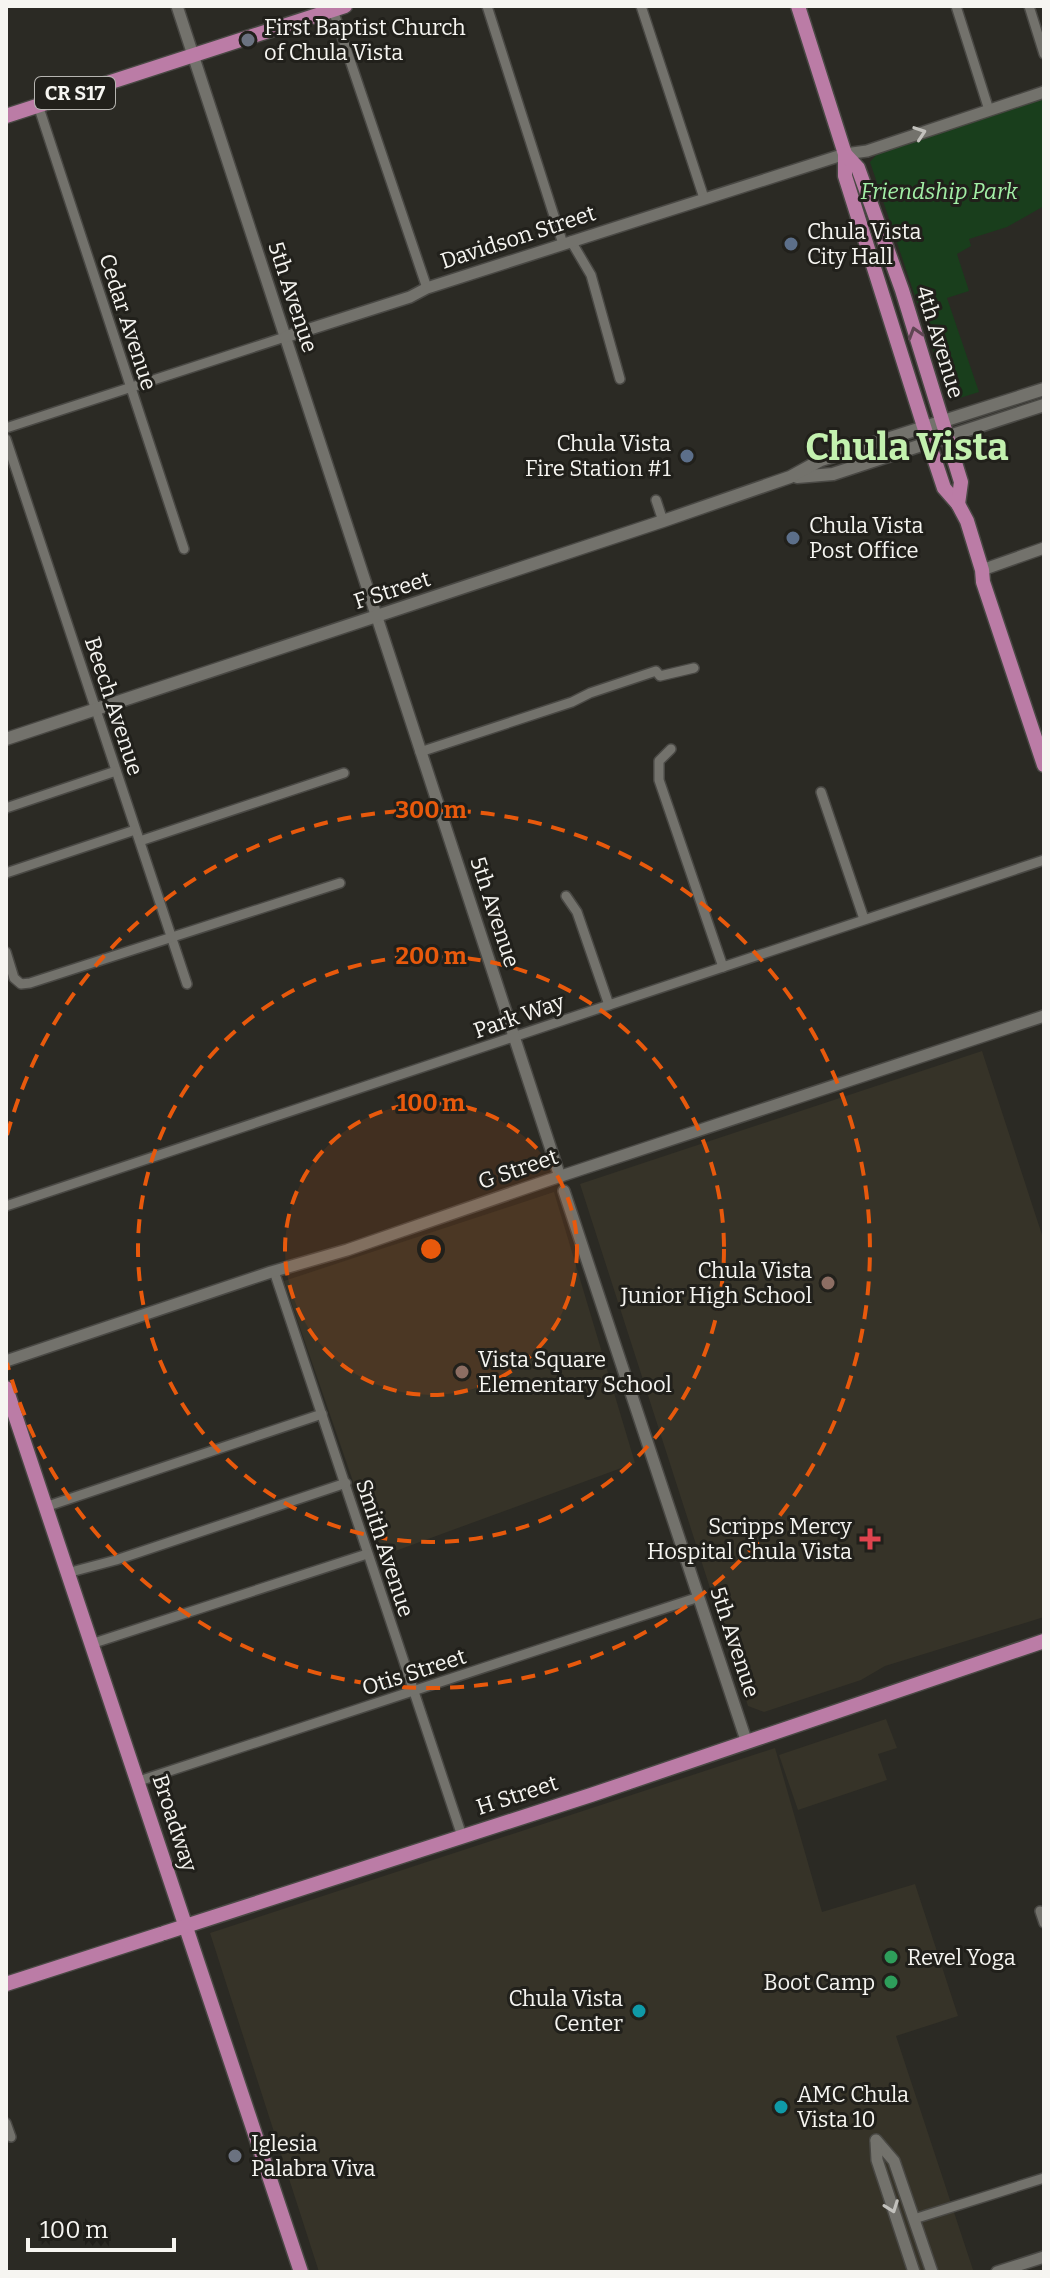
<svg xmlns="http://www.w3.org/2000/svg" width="1050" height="2278" font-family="Bitter,serif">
  <rect width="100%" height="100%" fill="#2b2a24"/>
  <g fill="#363328">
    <polygon points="982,1051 1044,1241 1044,1617 885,1666 861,1680 764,1712 748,1706 580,1184"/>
    <polygon points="554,1192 635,1463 379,1557 284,1281"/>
    <polygon points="886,1719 897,1748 878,1754 887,1780 798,1810 779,1755"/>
    <polygon points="775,1748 822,1912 915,1884 958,2016 896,2036 973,2270 319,2272 210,1933"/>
  </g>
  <polygon fill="#193e1c" points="1044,97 1044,206 1007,227 969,239 971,246 957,254 969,291 947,298 979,392 950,401 870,162 879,152"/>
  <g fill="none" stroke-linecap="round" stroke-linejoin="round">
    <defs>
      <g id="minor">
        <polyline points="487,6 563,244"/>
        <polyline points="641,6 704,198"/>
        <polyline points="956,6 989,110"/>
        <polyline points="1029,6 1044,54"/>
        <polyline points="333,10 427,288"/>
        <polyline points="38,105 184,549"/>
        <polyline points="571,241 591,275 620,379"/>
        <polyline points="6,428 285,337"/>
        <polyline points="6,439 187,984"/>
        <polyline points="656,500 663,521"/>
        <polyline points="671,749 659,761 659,780 723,967"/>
        <polyline points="420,752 572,702 590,693 656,671 660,676 694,668"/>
        <polyline points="821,792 864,919"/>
        <polyline points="6,808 116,771"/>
        <polyline points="140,841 344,773"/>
        <polyline points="6,873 135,830"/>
        <polyline points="566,896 577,912 609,1005"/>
        <polyline points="6,952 14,978 21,984 30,983 340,883"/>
        <polyline points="6,1206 1044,860"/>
        <polyline points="274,1271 462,1836"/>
        <polyline points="45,1507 322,1414"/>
        <polyline points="67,1573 116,1560 346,1483"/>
        <polyline points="91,1644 367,1554"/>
        <polyline points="139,1781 699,1597"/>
        <polyline points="1040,1911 1044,1923"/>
        <polyline points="6,2123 11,2137"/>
        <polyline points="914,2219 1044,2178"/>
      </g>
      <g id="tertiary">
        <polyline points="177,6 560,1177"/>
        <polyline points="285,337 410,297 427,288 845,154 867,151 1044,92"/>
        <polyline points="982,570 1044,548"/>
        <polyline points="564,1191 746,1740"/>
        <polyline points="6,1361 271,1272 347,1250 546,1181 1044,1016"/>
        <polyline points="876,2140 894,2161 932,2272"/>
        <polyline points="876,2141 877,2160 914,2272"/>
        <polyline points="997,2272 1044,2257"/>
      </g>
      <g id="secondary">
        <polyline points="797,477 833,474 1044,405"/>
        <polyline points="6,739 663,521 790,477 821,460 1044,389"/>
      </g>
      <g id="primary">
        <polyline points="798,6 845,154 845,176 932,452 944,488 958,504 967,521 982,570 983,582 1044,765"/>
        <polyline points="6,116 345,6"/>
        <polyline points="845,154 858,168 902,290 961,482 958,504"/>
        <polyline points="6,1388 301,2272"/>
        <polyline points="164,1933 591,1795 1044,1641"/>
        <polyline points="6,1984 161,1934"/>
      </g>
    </defs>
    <use href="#minor" stroke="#494844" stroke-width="12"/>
    <use href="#tertiary" stroke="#494844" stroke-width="14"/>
    <use href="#secondary" stroke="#494844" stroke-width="15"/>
    <use href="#primary" stroke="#494844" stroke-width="17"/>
    <use href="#minor" stroke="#73726c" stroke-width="9"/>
    <use href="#tertiary" stroke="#73726c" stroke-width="11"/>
    <use href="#secondary" stroke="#73726c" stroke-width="12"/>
    <use href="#primary" stroke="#bb7ca6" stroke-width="14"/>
  </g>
  <defs><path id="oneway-chevron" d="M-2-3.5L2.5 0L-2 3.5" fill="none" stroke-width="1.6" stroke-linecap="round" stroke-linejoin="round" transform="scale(2)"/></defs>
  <g stroke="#c2c1bc">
    <use href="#oneway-chevron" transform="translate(920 133) rotate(-19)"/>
    <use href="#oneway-chevron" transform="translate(892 2207) rotate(70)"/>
  </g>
  <use stroke="#5f4553" href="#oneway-chevron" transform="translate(915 333) rotate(-107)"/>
  <circle cx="431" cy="1249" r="146" fill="#e8590c" fill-opacity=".12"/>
  <g fill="none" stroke="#e8590c" stroke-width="4" stroke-dasharray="14 10">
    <circle cx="431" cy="1249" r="146"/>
    <circle cx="431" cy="1249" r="293"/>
    <path d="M7 1135A439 439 0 1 1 7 1363"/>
  </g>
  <g fill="#6b7280" stroke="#21201b" stroke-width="3">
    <circle cx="248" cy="40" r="8"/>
    <circle cx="235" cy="2156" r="8"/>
  </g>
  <g fill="#5c6f8a" stroke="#21201b" stroke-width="3">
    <circle cx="791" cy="244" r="8"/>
    <circle cx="687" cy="456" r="8"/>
    <circle cx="793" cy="538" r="8"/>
  </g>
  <g fill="#8d6e63" stroke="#21201b" stroke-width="3">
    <circle cx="828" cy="1283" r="8"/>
    <circle cx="462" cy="1372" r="8"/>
  </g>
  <path fill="#e0444e" stroke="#21201b" stroke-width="3" d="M866 1527h8v8h8v8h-8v8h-8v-8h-8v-8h8z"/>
  <g fill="#2e9e5b" stroke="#21201b" stroke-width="3">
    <circle cx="891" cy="1957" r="8"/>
    <circle cx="891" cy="1982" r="8"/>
  </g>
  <g fill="#0f9aa8" stroke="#21201b" stroke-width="3">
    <circle cx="639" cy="2011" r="8"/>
    <circle cx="781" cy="2107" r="8"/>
  </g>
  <g text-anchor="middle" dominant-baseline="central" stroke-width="6" stroke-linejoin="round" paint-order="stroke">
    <rect fill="#21201b" stroke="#b6b5b1" stroke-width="2" x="35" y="77" width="80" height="32" rx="6"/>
    <g font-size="20" font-weight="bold" fill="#f6f5f1">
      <text x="75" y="93">CR S17</text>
    </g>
    <g font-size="22" fill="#f6f5f1" stroke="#21201b" text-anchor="start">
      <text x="264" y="27">First Baptist Church<tspan x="264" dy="25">of Chula Vista</tspan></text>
      <text x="807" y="231">Chula Vista<tspan x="807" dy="25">City Hall</tspan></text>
      <text x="671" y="443" text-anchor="end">Chula Vista<tspan x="671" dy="25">Fire Station #1</tspan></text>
      <text x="809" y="525">Chula Vista<tspan x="809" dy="25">Post Office</tspan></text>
      <text x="812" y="1270" text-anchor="end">Chula Vista<tspan x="812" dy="25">Junior High School</tspan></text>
      <text x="478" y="1359">Vista Square<tspan x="478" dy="25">Elementary School</tspan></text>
      <text x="852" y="1526" text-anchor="end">Scripps Mercy<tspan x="852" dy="25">Hospital Chula Vista</tspan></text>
      <text x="907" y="1957">Revel Yoga</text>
      <text x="875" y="1982" text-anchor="end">Boot Camp</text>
      <text x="623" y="1998" text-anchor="end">Chula Vista<tspan x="623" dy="25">Center</tspan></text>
      <text x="797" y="2094">AMC Chula<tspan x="797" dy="25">Vista 10</tspan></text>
      <text x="251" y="2143">Iglesia<tspan x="251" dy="25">Palabra Viva</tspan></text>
    </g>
    <g font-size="22" font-style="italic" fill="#a2efa6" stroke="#21201b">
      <text x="939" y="191">Friendship Park</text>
    </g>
    <g font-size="22" fill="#f6f5f1" stroke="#21201b">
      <text transform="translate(518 237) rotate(-18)">Davidson Street</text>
      <text transform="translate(293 297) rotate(72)">5th Avenue</text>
      <text transform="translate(128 322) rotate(72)">Cedar Avenue</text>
      <text transform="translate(940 342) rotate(73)">4th Avenue</text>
      <text transform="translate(392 590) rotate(-18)">F Street</text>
      <text transform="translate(114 706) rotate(72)">Beech Avenue</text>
      <text transform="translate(495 912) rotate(72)">5th Avenue</text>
      <text transform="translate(519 1016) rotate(-19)">Park Way</text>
      <text transform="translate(518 1169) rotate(-19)">G Street</text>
      <text transform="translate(385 1548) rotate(72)">Smith Avenue</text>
      <text transform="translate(735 1642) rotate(72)">5th Avenue</text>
      <text transform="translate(414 1672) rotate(-18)">Otis Street</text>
      <text transform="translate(517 1795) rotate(-18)">H Street</text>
      <text transform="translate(175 1823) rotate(72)">Broadway</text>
    </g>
    <g font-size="38" font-weight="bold" fill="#c3f1af" stroke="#21201b">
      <text x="907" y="447">Chula Vista</text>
    </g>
  </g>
  <circle cx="431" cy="1249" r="12" fill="#e8590c" stroke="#21201b" stroke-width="4"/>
  <g font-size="24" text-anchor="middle" font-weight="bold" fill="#e8590c" stroke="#21201b" stroke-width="6" stroke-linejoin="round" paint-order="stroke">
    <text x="431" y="818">300 m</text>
    <text x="431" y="964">200 m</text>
    <text x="431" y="1111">100 m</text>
  </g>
  <rect width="1050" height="2278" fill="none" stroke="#f6f5f1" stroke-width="16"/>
  <path d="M28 2238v12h146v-12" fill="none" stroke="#f6f5f1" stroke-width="4"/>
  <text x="40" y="2238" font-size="24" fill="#f6f5f1" stroke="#21201b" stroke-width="6" paint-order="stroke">100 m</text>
</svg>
